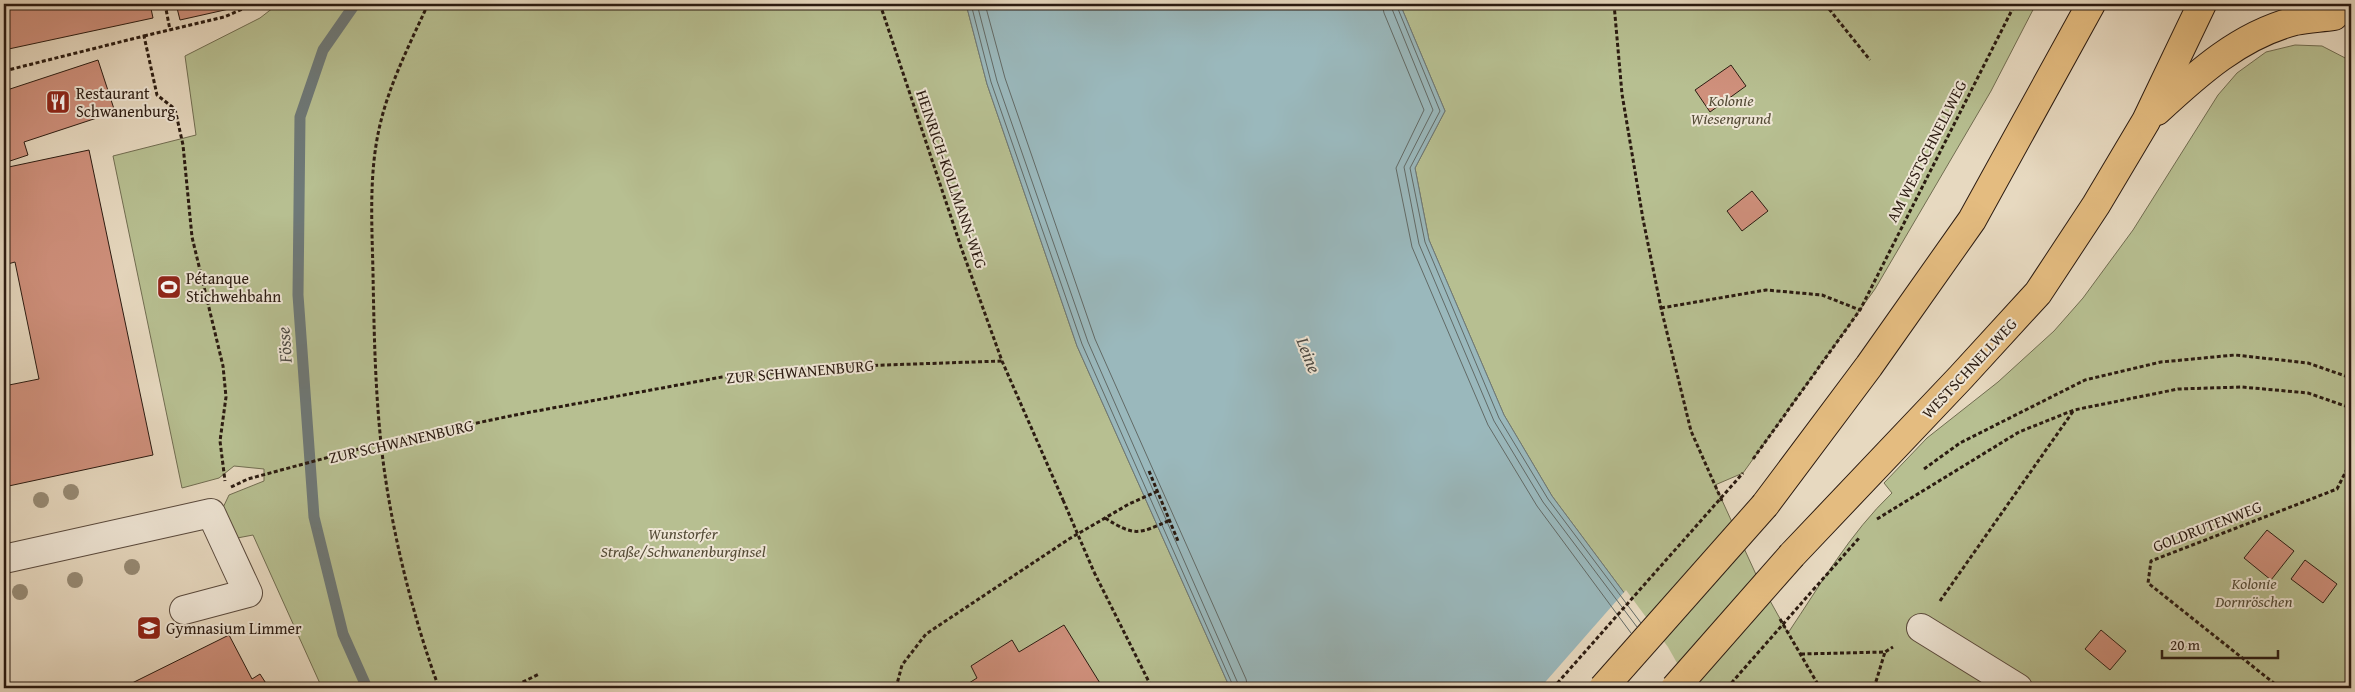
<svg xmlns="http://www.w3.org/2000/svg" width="2355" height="692" font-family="'Gentium Book Plus',serif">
  <rect width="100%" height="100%" fill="#e7d9c0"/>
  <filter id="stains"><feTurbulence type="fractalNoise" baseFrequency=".004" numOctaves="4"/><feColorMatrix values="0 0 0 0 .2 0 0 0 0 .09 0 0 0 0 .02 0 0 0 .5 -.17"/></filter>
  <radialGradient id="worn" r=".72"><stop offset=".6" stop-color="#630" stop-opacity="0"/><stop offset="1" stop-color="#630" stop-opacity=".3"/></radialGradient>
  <g fill="#b7bf91" stroke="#716d51">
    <polygon points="278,4 966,4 987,84 1077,346 1230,688 322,688 253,535 232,539 220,514 229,495 264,481 264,469 234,466 219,478 182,488 113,156 196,135 185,56 260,18"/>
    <path d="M1400,4H2036L1991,91L1875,289L1743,473L1715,485L1759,581L1788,633C1821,584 1850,533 1892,493L1884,483L1927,438L1998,382L2054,331L2083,298L2133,230L2218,95L2237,73L2266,52L2295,45L2322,46L2351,61V688H1688L1666,649L1552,496L1504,415L1429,240L1415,168L1445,111Z"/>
  </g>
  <polygon fill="#9ab8bc" stroke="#6e7978" points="966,4 1400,4 1445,111 1415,168 1429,240 1504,415 1552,496 1666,649 1688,688 1230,688 1077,346 987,84"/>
  <polygon fill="#e7d9c0" points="1626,590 1668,647 1691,688 1540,688"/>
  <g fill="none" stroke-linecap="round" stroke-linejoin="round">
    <g stroke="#626a66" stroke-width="1">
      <polyline points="971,4 991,82 1082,344 1234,688"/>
      <polyline points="977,4 997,81 1088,342 1240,688"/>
      <polyline points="985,4 1005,78 1095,339 1246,679 1248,688"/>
      <polyline points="1382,4 1384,13 1424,110 1396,168 1412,247 1488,425 1537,506 1631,633"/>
      <polyline points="1390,4 1433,110 1404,167 1419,244 1494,421 1543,502 1637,627"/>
      <polyline points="1396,4 1440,111 1410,168 1425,242 1499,418 1548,499 1641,623"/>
    </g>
    <polyline stroke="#6e7978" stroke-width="11" points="355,4 323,50 300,117 298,295 314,517 343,634 367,688"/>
  </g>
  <g fill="#cf907c" stroke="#2b1b11">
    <polygon points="4,4 150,4 153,18 4,50"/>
    <polygon points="176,4 237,4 238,7 180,20"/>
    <polygon points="98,60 115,112 24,142 28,155 4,163 4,91"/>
    <polygon points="1731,65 1746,86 1710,112 1695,90"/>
    <polygon points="89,150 153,455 4,487 4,386 39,379 15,262 4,265 4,168"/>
    <polygon points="1752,191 1768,211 1742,231 1727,211"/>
    <polygon points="2267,530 2294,551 2271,580 2244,558"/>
    <polygon points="2305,560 2337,584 2323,603 2291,579"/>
    <polygon points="1064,625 1103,688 961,688 977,678 971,666 1012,640 1019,652"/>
    <polygon points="2101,630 2126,651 2110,670 2085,649"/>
    <polygon points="229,635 252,679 260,674 269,688 122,688"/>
  </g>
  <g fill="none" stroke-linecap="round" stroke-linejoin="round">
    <defs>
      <g id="minor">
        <polyline points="4,559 211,513 248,593 184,610"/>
        <polyline points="1921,628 2018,688"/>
      </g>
      <g id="major">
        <path d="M2157,111C2198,73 2240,35 2295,21C2308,18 2321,18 2334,16"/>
        <polyline points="1765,505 1869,366 1972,220 2091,4"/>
        <polyline points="1792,555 1961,377 2038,293 2096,205 2146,121 2202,4"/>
      </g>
    </defs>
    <use href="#minor" stroke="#5a4a3d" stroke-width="30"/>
    <use href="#major" stroke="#2b1b11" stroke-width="30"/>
    <g stroke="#2b1b11" stroke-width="3" stroke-dasharray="4 2.5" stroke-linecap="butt">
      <polyline points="165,4 170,30"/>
      <path d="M428,4C409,46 387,88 378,134C369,179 372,227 373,273C374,329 375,387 381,443C389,521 412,615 439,688"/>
      <polyline points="880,4 961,247 1002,361 1063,500"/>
      <polyline points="1614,4 1622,94 1643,219 1661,308 1691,431 1722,501"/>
      <polyline points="1825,4 1870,60"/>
      <polyline points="144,36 224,17 254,4"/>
      <polyline points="4,71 144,36 157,95 175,109 183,145 192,237 223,366 226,397 220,441 225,481"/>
      <polyline points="1661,308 1766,290 1822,295 1860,310"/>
      <polyline points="1753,459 1860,310 2015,4"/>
      <polyline points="1924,469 1960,443 2085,380 2161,362 2235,355 2308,363 2351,378"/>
      <polyline points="1149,471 1178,541"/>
      <polyline points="231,487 248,479 381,443 520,414 722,377 856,366 1002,361"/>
      <path d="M1105,518C1135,537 1139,534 1170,520"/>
      <polyline points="1877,519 2019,432 2074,410 2178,389 2242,387 2308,393 2351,408"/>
      <polyline points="1094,572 1152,688"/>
      <polyline points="1813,590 1860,537"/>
      <polyline points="1940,601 2074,410"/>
      <polyline points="1780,619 1820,688"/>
      <polyline points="1801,654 1885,652 1893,647"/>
      <polyline points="511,688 539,674"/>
      <polyline points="896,688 902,665 926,634 1069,539 1129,504 1158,491"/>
      <polyline points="1874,688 1885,652"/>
      <polyline points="2280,688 2148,583 2151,561 2337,489 2351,461"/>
    </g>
    <use href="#minor" stroke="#efe6d6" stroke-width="28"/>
    <use href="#major" stroke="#e4bc80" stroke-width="28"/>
    <defs>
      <g id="highway-bridge">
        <polyline points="1603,688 1765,505"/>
        <polyline points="1675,688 1792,555"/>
      </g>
    </defs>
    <use href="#highway-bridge" stroke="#2b1b11" stroke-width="30" stroke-linecap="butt"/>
    <g stroke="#2b1b11" stroke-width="3" stroke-dasharray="4 2.5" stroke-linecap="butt">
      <polyline points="1063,500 1094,572"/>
      <polyline points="1553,688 1743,473"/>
      <polyline points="1727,688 1813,590"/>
    </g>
    <use href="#highway-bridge" stroke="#e4bc80" stroke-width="28"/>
  </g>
  <g fill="#978b75">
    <circle cx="71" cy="492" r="8"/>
    <circle cx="41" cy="500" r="8"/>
    <circle cx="132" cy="567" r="8"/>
    <circle cx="75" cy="580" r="8"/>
    <circle cx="20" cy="592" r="8"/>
  </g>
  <defs>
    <symbol id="restaurant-square" viewBox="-11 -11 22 22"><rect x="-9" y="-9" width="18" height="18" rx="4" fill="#8f2418" stroke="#efe6d6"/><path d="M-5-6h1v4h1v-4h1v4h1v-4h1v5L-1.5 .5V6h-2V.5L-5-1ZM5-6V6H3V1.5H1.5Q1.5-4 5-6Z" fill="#fff"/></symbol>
    <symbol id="stadium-square" viewBox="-11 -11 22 22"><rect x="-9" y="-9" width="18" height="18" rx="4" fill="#8f2418" stroke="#efe6d6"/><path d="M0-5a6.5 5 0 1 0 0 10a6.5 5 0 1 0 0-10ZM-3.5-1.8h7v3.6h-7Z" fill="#fff"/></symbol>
    <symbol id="school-square" viewBox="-11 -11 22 22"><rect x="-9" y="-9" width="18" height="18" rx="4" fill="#8f2418" stroke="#efe6d6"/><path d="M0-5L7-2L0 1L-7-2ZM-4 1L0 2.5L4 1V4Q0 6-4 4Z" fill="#fff"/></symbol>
  </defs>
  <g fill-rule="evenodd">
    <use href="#restaurant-square" x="44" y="88" width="28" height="28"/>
    <use href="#stadium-square" x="155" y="273" width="28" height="28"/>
    <use href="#school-square" x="135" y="614" width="28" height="28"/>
  </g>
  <g text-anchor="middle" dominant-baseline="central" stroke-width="4" stroke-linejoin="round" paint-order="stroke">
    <g font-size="16" fill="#2b1b11" stroke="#efe6d6" text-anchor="start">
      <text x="76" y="93">Restaurant<tspan x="76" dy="18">Schwanenburg</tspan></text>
      <text x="186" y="278">Pétanque<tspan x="186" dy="18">Stichwehbahn</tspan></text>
      <text x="166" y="628">Gymnasium Limmer</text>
    </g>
    <g font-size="16" font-style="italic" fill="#554c37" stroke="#efe6d6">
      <text x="1731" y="100">Kolonie<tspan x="1731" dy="18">Wiesengrund</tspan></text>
      <text x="683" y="533">Wunstorfer<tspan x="683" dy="18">Straße/Schwanenburginsel</tspan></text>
      <text x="2254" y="583">Kolonie<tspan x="2254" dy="18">Dornröschen</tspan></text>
    </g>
    <g font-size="16" fill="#2b1b11" stroke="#efe6d6">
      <text transform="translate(1926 151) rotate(-63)">AM WESTSCHNELLWEG</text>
      <text transform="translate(952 179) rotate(71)">HEINRICH-KOLLMANN-WEG</text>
      <text transform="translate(1969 368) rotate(-47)">WESTSCHNELLWEG</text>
      <text transform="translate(800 371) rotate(-5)">ZUR SCHWANENBURG</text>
      <text transform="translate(401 441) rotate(-13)">ZUR SCHWANENBURG</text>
      <text transform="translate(2207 526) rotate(-21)">GOLDRUTENWEG</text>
    </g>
    <g font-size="18" font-style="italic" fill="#4c4a44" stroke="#efe6d6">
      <text transform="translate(284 345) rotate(-94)">Fösse</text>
      <text transform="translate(1309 355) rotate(68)">Leine</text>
    </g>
  </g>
  <rect width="2355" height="692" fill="none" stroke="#e7d9c0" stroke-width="20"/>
  <rect x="5" y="5" width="2345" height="682" fill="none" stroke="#2b1b11" stroke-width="2.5"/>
  <rect x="10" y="10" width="2335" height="672" fill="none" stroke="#2b1b11"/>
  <path d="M2162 650v8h116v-8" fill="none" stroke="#2b1b11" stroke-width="2.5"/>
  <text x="2170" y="650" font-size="15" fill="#2b1b11" stroke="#efe6d6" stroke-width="4" paint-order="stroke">20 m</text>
  <rect width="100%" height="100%" filter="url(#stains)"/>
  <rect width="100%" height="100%" fill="url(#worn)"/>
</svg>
